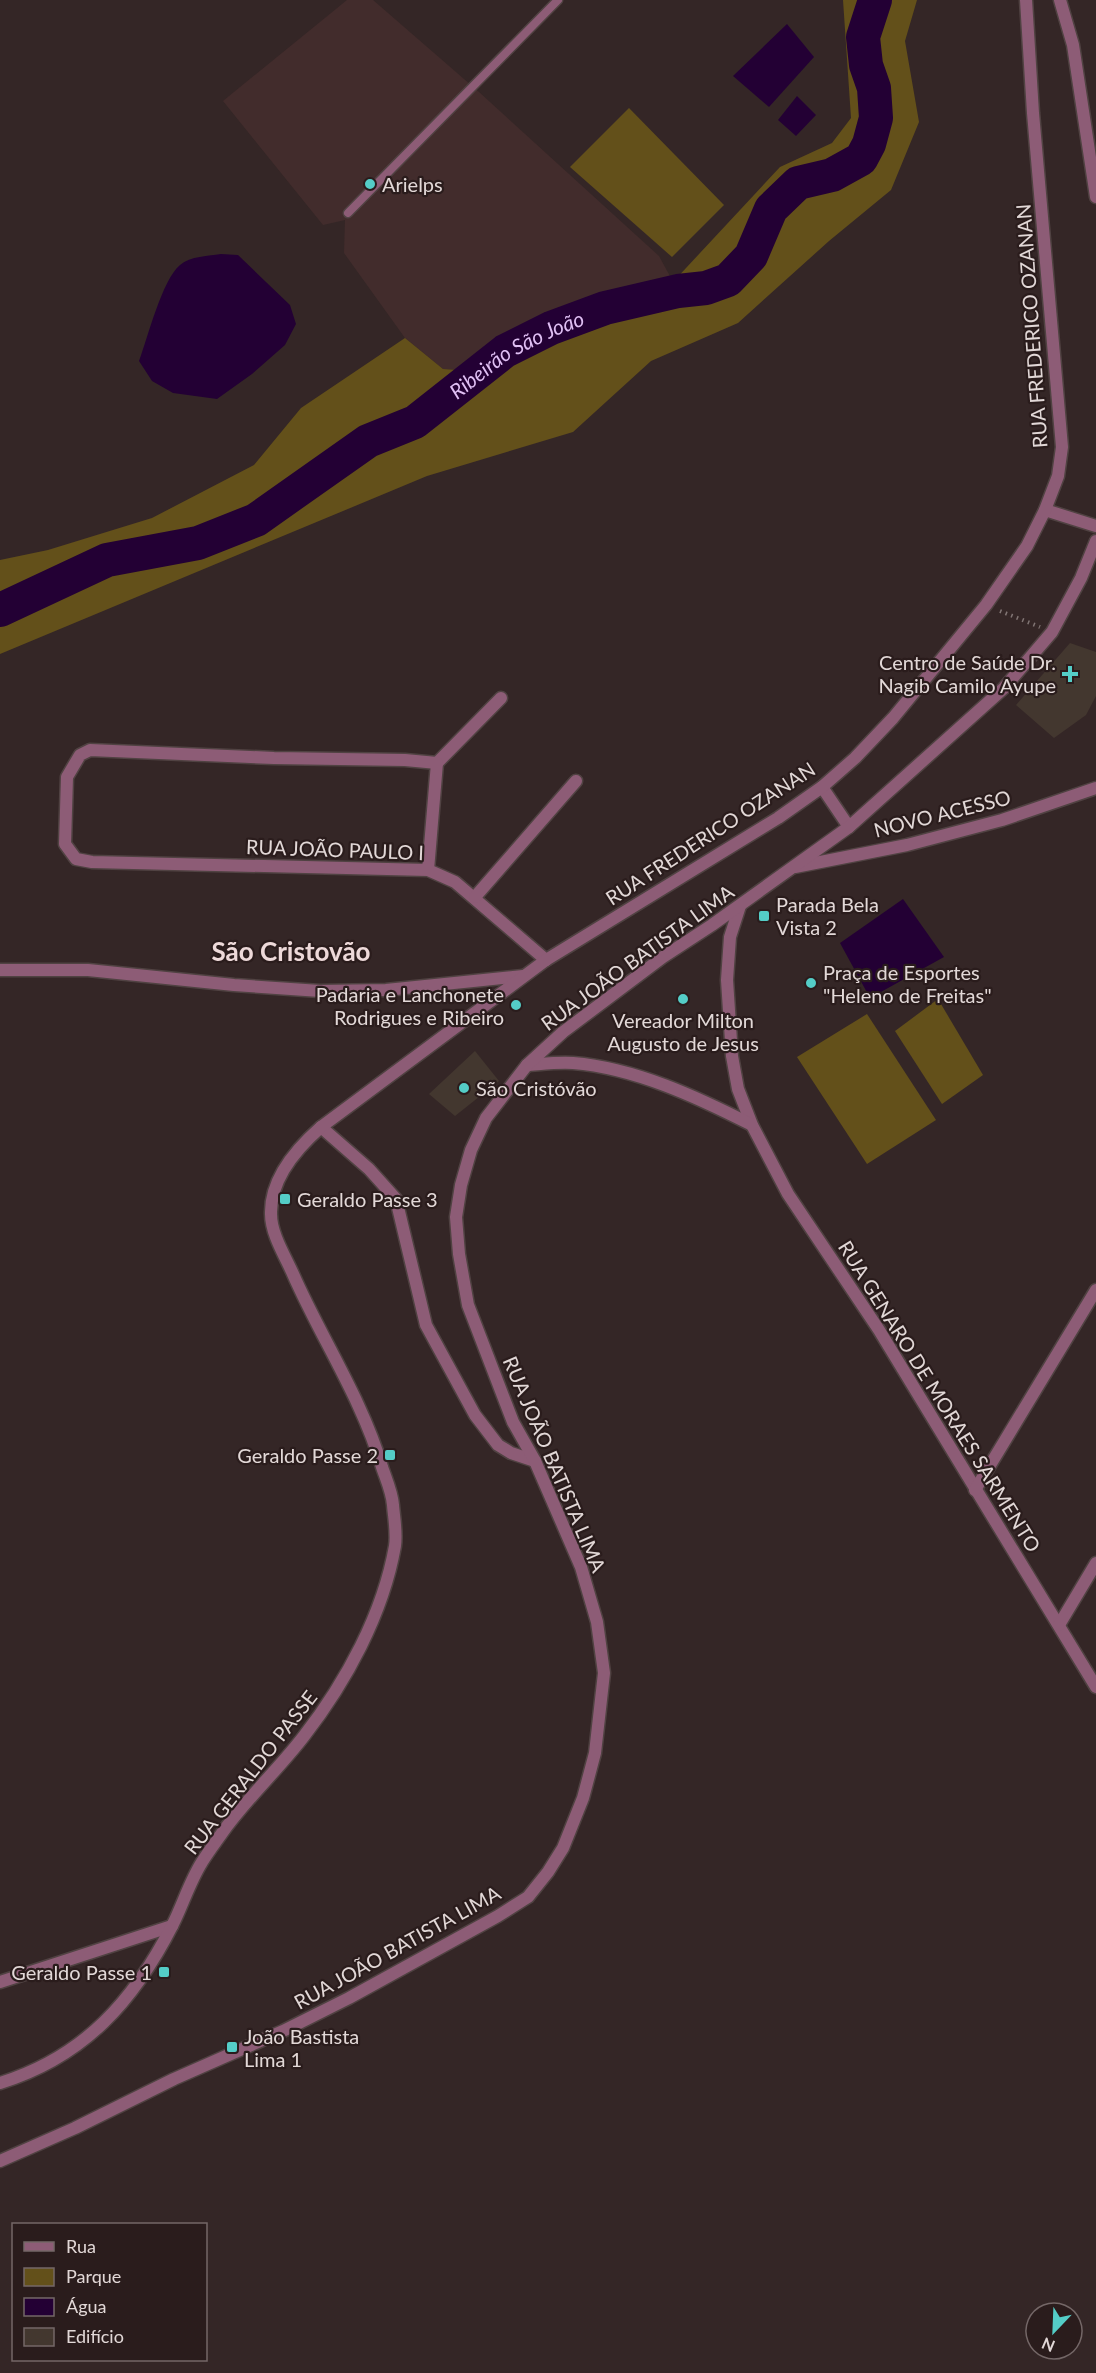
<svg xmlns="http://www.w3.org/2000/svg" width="1096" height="2373" font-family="Lato,sans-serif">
  <rect width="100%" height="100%" fill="#342626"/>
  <polygon fill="#422c2c" points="347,0 373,0 479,92 659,256 678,291 605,308 551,328 505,351 500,356 488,358 458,370 443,369 405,338 344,253 345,220 323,225 223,101"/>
  <g fill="#63501a">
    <polygon points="843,0 917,0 905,41 919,122 891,190 829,241 738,323 651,361 573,432 427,476 0,654 0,560 48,550 152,518 254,465 301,408 405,338 443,369 458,370 673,282 780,167 832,143 851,118"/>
    <polygon points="629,108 724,205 672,257 570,167"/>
    <polygon points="938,999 983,1075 942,1104 895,1031"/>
    <polygon points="867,1014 936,1120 867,1164 797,1057"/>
  </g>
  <g fill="#230034">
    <polygon points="787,24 814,57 769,107 733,76"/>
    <polygon points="797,96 816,115 796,136 778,120"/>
    <path d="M221,254L238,255L290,305L296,324L285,345L252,374L217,399L173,393L152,381L139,361C148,337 162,280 180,265C190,256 209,256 221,254Z"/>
    <polygon points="903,899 944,957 870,998 840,943"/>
  </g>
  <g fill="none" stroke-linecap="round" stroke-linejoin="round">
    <path stroke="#230034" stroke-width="34" id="s1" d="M0,610L107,560L198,543L256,520L368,441L415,422L505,351L551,328L605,308L678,291L706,288L728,280L751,256L771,209L798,183L832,175L861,159L869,144L876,118L874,88L866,65L863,37L875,0"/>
  </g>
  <g fill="#43372f">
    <polygon points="1070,643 1096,652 1096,696 1086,715 1054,738 1016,705"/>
    <polygon points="475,1051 499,1081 455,1116 429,1094"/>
  </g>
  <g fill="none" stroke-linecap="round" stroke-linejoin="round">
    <defs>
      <polyline id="service" points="348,213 558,0"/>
      <g id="minor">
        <polyline points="1045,510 1096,526"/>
        <polyline points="437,763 501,698"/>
        <polyline points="822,787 849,827"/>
        <polyline points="795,867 907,845 1002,820 1096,788"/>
        <polyline points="428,870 437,763 405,760 274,758 90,750 80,755 67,777 65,844 76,859 92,862 428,870 455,882 546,960"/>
        <polyline points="475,897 576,781"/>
        <polyline points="740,906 730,937 727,980 732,1056 738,1089 752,1125 788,1194 879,1330 1096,1687"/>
        <polyline points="0,970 88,970 234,985 320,991 386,990 523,976"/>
        <path d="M527,1065C542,1064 558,1062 573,1063C635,1068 697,1097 752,1125"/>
        <polyline points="321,1127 369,1169 396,1199 426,1325 475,1415 498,1445 511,1453 535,1461"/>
        <polyline points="975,1490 1096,1290"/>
        <polyline points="1059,1625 1096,1563"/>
        <polyline points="0,1982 172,1926"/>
        <path d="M0,2083C84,2057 134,2001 173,1924C183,1904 190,1881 202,1862C208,1852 215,1843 222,1833C246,1799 278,1770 304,1736C346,1682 383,1614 395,1546C397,1533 394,1518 393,1505C392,1492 386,1479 382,1467C362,1399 321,1338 293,1274C285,1256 271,1234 271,1214C270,1179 296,1149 321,1127L546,960L778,818L822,787L855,758L893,718L986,605L1027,546L1045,510L1058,476L1062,447L1033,113L1026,0"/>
      </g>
      <g id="tertiary">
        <polyline points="1060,0 1073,45 1096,197"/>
        <polyline points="0,2161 75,2128 174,2079 283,2031 349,1998 498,1916 528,1897 548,1872 563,1848 583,1798 595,1753 604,1673 597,1622 581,1567 535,1461 513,1422 468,1305 459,1254 456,1217 461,1185 471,1150 486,1118 527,1065 563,1032 663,957 712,925 849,827 1004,688 1052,632 1081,578 1096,541"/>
      </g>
    </defs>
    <use href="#service" stroke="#504242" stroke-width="11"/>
    <use href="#minor" stroke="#504242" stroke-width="15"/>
    <use href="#tertiary" stroke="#504242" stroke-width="15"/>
    <polyline stroke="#817574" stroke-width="4" stroke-dasharray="1.5 4.5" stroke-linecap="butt" points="1000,611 1040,627"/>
    <use href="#service" stroke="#8d5c76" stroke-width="8"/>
    <use href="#minor" stroke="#8d5c76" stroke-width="12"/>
    <use href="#tertiary" stroke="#8d5c76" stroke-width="12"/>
  </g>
  <g fill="#54cdc7" stroke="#2a1c1c" stroke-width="2">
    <circle cx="370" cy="184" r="6"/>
    <path d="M1067 665h6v6h6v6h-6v6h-6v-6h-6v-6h6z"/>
    <rect x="758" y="910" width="12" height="12" rx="3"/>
    <circle cx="811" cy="983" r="6"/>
    <circle cx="683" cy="999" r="6"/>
    <circle cx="516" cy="1005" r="6"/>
    <circle cx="464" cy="1088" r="6"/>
    <rect x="279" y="1193" width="12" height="12" rx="3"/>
    <rect x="384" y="1449" width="12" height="12" rx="3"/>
    <rect x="158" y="1966" width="12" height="12" rx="3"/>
    <rect x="226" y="2041" width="12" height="12" rx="3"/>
  </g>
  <g text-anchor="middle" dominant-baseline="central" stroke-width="4.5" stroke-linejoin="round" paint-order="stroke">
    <g font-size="20" fill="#e2d8d7" stroke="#2a1c1c" text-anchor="start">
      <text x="382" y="184">Arielps</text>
      <text x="1056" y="662" text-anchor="end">Centro de Saúde Dr.<tspan x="1056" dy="23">Nagib Camilo Ayupe</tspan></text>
      <text x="776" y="904">Parada Bela<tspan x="776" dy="23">Vista 2</tspan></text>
      <text x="823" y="972">Praça de Esportes<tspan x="823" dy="23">"Heleno de Freitas"</tspan></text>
      <text x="504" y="994" text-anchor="end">Padaria e Lanchonete<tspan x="504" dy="23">Rodrigues e Ribeiro</tspan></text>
      <text x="683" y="1020" text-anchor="middle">Vereador Milton<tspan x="683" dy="23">Augusto de Jesus</tspan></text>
      <text x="476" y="1088">São Cristóvão</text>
      <text x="297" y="1199">Geraldo Passe 3</text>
      <text x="378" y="1455" text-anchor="end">Geraldo Passe 2</text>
      <text x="152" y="1972" text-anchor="end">Geraldo Passe 1</text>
      <text x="244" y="2036">João Bastista<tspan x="244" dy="23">Lima 1</tspan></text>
    </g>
    <g font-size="20" fill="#e2d8d7" stroke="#2a1c1c">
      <text transform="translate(1031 326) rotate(-94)">RUA FREDERICO OZANAN</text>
      <text transform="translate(942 813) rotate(-14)">NOVO ACESSO</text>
      <text transform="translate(710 833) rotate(-33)">RUA FREDERICO OZANAN</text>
      <text transform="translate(335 849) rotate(2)">RUA JOÃO PAULO I</text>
      <text transform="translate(637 957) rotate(-36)">RUA JOÃO BATISTA LIMA</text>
      <text transform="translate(940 1396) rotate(58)">RUA GENARO DE MORAES SARMENTO</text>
      <text transform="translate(555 1464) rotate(67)">RUA JOÃO BATISTA LIMA</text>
      <text transform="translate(250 1772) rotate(-52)">RUA GERALDO PASSE</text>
      <text transform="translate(397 1947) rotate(-29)">RUA JOÃO BATISTA LIMA</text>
    </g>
    <g font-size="21" font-style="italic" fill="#e0bff4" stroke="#2a1c1c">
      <text stroke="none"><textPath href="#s1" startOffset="584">Ribeirão São João</textPath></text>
    </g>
    <g font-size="26" font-weight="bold" fill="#edd9d9" stroke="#2a1c1c">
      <text x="291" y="951">São Cristovão</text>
    </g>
  </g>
  <rect x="12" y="2223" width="195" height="138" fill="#2a1c1c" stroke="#746767" stroke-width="1.5"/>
  <rect x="24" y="2242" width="30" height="9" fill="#8d5c76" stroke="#746767" stroke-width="1.5"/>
  <text x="66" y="2253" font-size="18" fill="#e2d8d7">Rua</text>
  <rect x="24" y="2268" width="30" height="18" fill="#63501a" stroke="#746767" stroke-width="1.5"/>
  <text x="66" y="2283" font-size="18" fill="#e2d8d7">Parque</text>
  <rect x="24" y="2298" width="30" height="18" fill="#230034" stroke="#746767" stroke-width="1.5"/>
  <text x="66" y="2313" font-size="18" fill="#e2d8d7">Água</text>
  <rect x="24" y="2328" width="30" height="18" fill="#43372f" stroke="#746767" stroke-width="1.5"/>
  <text x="66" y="2343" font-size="18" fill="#e2d8d7">Edifício</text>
  <g transform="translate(1054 2331) rotate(203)"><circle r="28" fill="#2a1c1c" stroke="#746767" stroke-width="1.5"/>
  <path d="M0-4.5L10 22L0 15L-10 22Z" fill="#54cdc7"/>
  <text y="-9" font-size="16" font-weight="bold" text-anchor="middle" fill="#e2d8d7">N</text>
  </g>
</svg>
